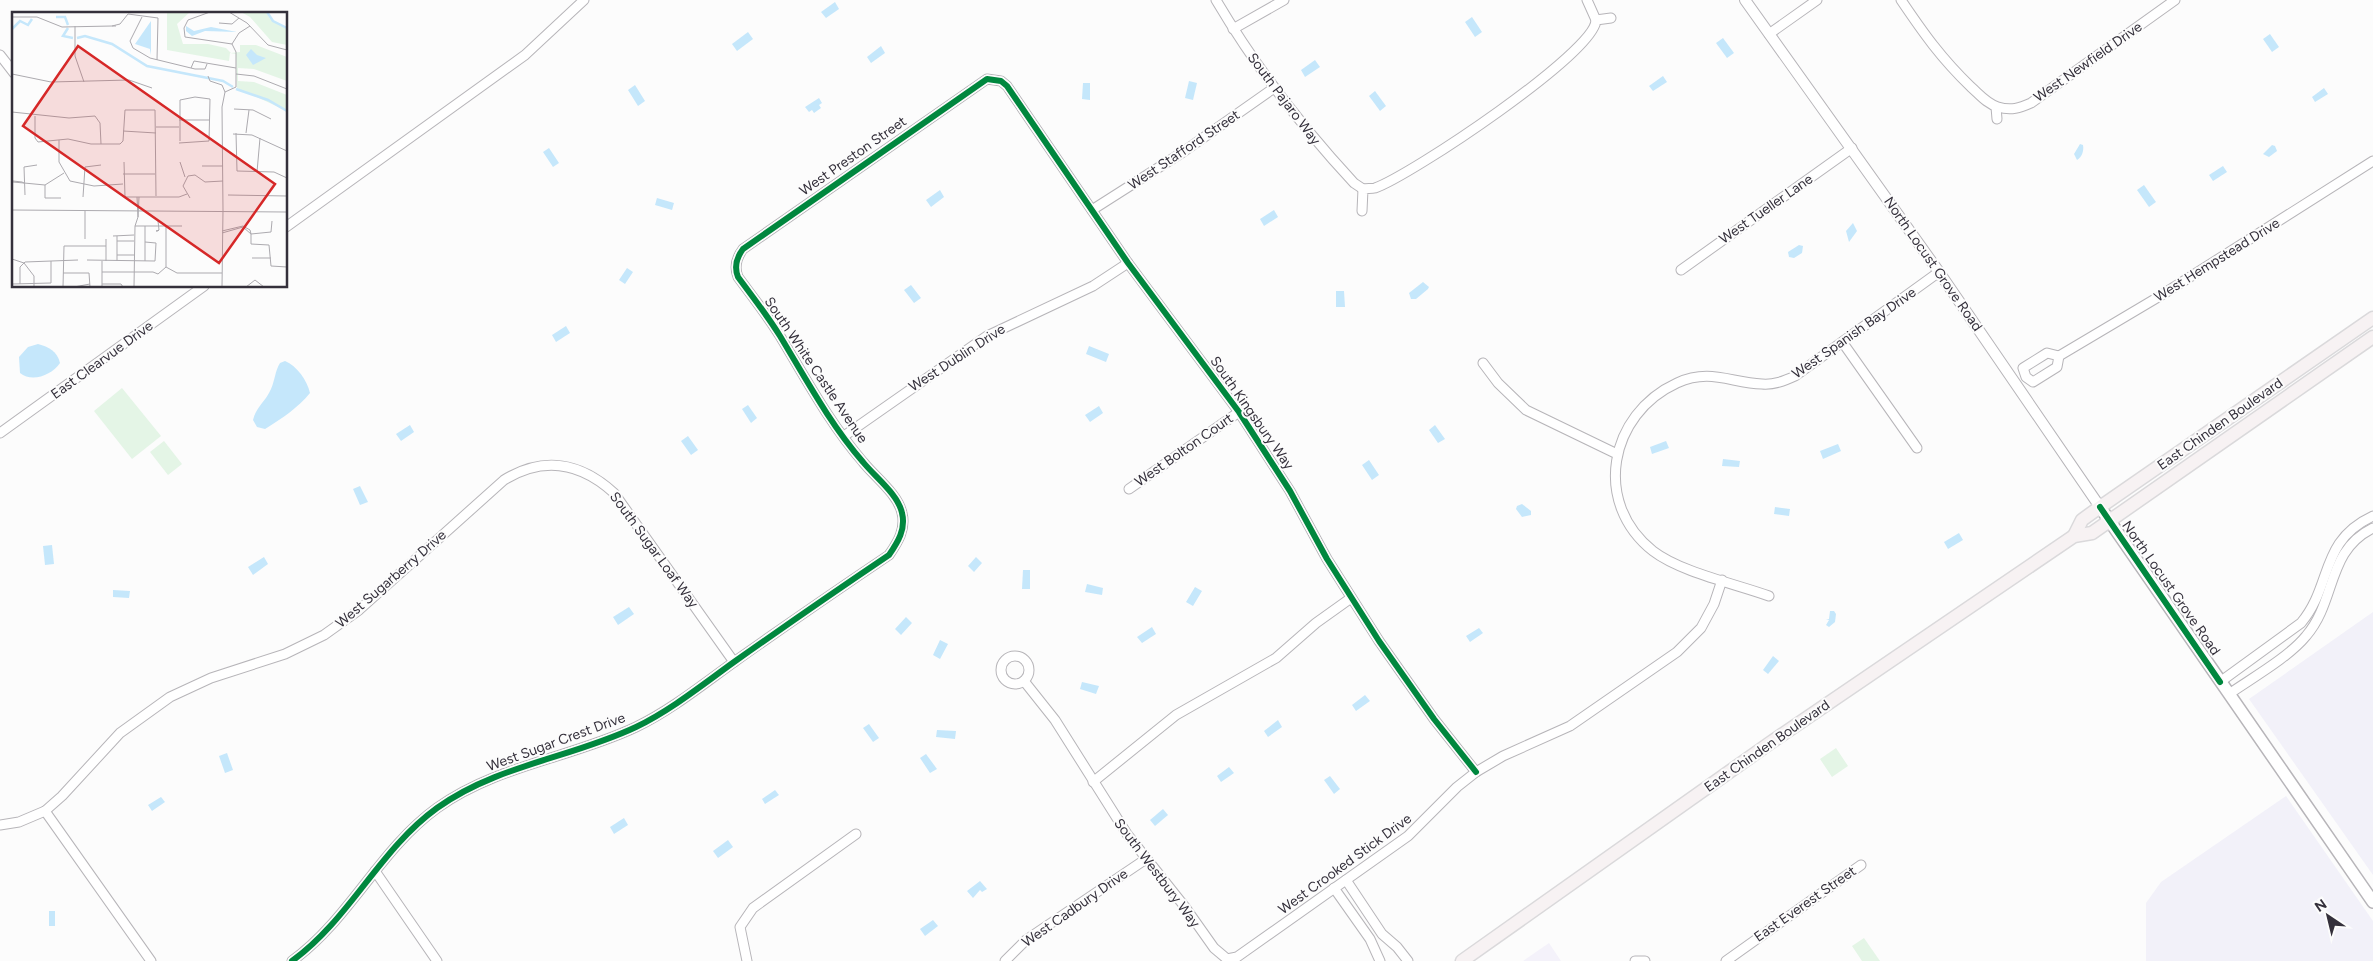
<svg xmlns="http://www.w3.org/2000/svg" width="2373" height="961" font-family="Figtree,sans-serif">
  <rect width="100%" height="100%" fill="#fcfcfc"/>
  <polygon fill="#f4f2fa" points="1549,943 1561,961 1523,961"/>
  <g fill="#f2f1f9">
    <polygon points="2373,612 2373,875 2249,699"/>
    <polygon points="2286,796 2373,921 2373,961 2146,961 2146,903 2161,882"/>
  </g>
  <g fill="#e4f5e6">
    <polygon points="122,388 161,436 132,459 94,411"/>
    <polygon points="164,441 182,464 168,475 150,452"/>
    <polygon points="1836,748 1848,766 1832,777 1820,759"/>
    <polygon points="1864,938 1880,961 1862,961 1852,946"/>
  </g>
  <g fill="#c5e7fb">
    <polygon points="835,2 839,9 826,18 821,12"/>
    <polygon points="1472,17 1482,32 1475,37 1465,22"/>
    <polygon points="748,32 753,39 737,51 732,44"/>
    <polygon points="2270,34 2279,47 2272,52 2263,39"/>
    <polygon points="1723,38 1734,53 1727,58 1716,43"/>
    <polygon points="881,46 885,53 871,63 867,57"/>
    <polygon points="1315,60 1320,67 1305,77 1301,70"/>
    <polygon points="1663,76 1667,82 1653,91 1649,86"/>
    <polygon points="1189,81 1197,83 1193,100 1185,98"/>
    <polygon points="1083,83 1090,83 1090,100 1082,99"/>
    <polygon points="635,85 645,101 638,106 628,90"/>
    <polygon points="2324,88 2328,94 2315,102 2312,97"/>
    <polygon points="1375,91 1386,106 1380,111 1369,96"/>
    <polygon points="819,98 822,103 819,105 821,108 814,113 812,110 809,112 805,107"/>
    <path d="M2080,144L2083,145C2084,151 2082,157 2077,160L2074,154Z"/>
    <polygon points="2272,145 2275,146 2277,151 2269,157 2263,154"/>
    <polygon points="549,148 559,163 553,167 543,152"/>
    <polygon points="2223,166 2227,172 2213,181 2209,175"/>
    <polygon points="2144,185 2156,202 2149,207 2137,190"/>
    <polygon points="940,190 944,197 931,207 926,200"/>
    <polygon points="657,198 674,203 672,210 655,205"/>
    <polygon points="1274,210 1278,217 1264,226 1260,219"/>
    <polygon points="1853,223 1857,231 1849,242 1846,231"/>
    <polygon points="1799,245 1803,246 1802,253 1794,258 1789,257 1788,252"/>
    <polygon points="627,268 633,272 625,284 619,280"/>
    <polygon points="1423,282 1429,287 1428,289 1416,299 1411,299 1409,293"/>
    <polygon points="911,285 921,298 914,303 904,290"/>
    <polygon points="1336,291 1344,291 1345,307 1336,307"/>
    <polygon points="566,326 570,333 556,342 552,335"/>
    <path d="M38,344C49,347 57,351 60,363C52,375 32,383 20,373L19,357L28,347Z"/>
    <polygon points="1089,346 1109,354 1106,362 1086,354"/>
    <path d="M285,361C297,366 307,380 310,393C298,408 281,419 265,429L257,427L253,420C256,407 266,401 271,389C275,380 275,371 280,363Z"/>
    <polygon points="748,405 757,418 751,423 742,409"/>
    <polygon points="1099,406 1103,413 1090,422 1085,415"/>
    <polygon points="410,425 414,432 401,441 396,434"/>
    <polygon points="1435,425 1445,439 1438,443 1429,430"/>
    <polygon points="688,436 698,450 691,455 681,441"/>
    <polygon points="1666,441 1669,448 1652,454 1650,447"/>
    <polygon points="1838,444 1841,451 1823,459 1820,451"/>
    <polygon points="1723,459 1740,461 1739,467 1722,466"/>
    <polygon points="1369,460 1379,475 1372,480 1362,465"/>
    <polygon points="360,486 368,502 360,505 353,489"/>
    <polygon points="1522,504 1531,511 1531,515 1522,517 1516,509 1517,506"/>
    <polygon points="1775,507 1790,509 1789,516 1774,514"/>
    <polygon points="1959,533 1963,540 1948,549 1944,542"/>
    <polygon points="52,545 54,564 45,565 43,546"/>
    <polygon points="264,557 268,564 253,575 248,567"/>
    <polygon points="976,557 982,563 974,572 968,566"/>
    <polygon points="1023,570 1030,570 1030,589 1022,589"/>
    <polygon points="1087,584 1103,588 1102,595 1085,592"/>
    <polygon points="1195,587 1202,591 1193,606 1186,602"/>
    <polygon points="113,590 130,591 129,598 113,597"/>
    <polygon points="629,607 634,614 618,625 613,617"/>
    <polygon points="1830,611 1834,611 1836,614 1835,622 1829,627 1826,625 1829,620 1826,619 1829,619"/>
    <polygon points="906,617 912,623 901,635 895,629"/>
    <polygon points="1152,627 1156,634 1142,643 1137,637"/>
    <polygon points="1479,628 1483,633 1470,642 1466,636"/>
    <polygon points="940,640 948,644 940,659 933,655"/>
    <polygon points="1773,656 1779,661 1768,674 1763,670"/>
    <polygon points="1082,682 1099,686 1096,694 1080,689"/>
    <polygon points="1365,695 1370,701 1356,711 1352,705"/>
    <polygon points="1278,720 1282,727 1268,737 1264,731"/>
    <polygon points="869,724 879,738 873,742 863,728"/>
    <polygon points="937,730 956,731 955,739 936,737"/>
    <polygon points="227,753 233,770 225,773 219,756"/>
    <polygon points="926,754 937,769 930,773 920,758"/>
    <polygon points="1229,767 1234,773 1221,782 1217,776"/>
    <polygon points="1330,776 1340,789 1334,794 1324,780"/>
    <polygon points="775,790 779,795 765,804 762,799"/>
    <polygon points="161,797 165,802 152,811 148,805"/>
    <polygon points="1163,809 1168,815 1155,826 1150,820"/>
    <polygon points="624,818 628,825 614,834 610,827"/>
    <polygon points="728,840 733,847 718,858 713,851"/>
    <polygon points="980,881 987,889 982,892 980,890 973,898 967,891"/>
    <rect x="49" y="911" width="6" height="15"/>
    <polygon points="933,920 938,926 925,936 920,929"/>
  </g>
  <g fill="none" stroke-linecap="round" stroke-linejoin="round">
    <defs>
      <g id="minor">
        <path d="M1216,0C1255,66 1302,127 1354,183L1363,189"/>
        <polyline points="1587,0 1596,20"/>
        <path d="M1901,0C1924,34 1941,58 1971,87C1979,94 1987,104 1998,107C2011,111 2020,108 2031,103L2175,0"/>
        <polyline points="1233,29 1284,0"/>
        <polyline points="1769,34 1817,0"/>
        <polyline points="0,55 14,73"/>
        <polyline points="1996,107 1997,119"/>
        <polyline points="1092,210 1183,152 1274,88"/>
        <path d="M1362,211L1363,189C1367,188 1371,189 1375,188C1410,176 1596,52 1596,20L1611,18"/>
        <polyline points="286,227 525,55 584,0"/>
        <polyline points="1681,270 1852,148"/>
        <polyline points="1843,343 1917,448"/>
        <polygon points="2047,353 2059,356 2057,367 2033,382 2026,377 2023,368"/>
        <polyline points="2059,356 2160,296 2373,161"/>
        <polyline points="1483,363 1498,383 1526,410 1617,454"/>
        <polyline points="0,433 204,286"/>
        <polyline points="844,436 987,336 1093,286 1128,263"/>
        <polyline points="1129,489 1239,412"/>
        <path d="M1769,596C1736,584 1680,572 1653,551C1592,503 1609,414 1677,383C1710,368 1731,383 1762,384C1774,385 1784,381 1795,376L1939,272"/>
        <circle cx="1015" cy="670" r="14"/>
        <polyline points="1024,681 1055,720 1127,834 1185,907 1214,948 1227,959 1237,957 1408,836 1457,787 1476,772 1503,756 1570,726 1677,652 1701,628 1714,604 1722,580"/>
        <path d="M2220,682L2301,623C2333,585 2319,541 2373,516"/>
        <path d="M2229,694C2252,678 2289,657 2306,636C2337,600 2326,551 2373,528"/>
        <polyline points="1093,782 1176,715 1276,658 1316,623 1351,598"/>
        <polyline points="45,811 151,961"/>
        <path d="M0,825L19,822L45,811L62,796L120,733L170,697L211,678L285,654L324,635L359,610L504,480C543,456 580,462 614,493L734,662"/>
        <polyline points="375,871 437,961"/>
        <polyline points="1346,880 1382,934 1397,947 1408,961"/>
        <polyline points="1334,888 1370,939 1380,961"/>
        <path d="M292,961C350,919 379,850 437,808C497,765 571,758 636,727C671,710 702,685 734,662C785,626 837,590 889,555C898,542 906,529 902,513C898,494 875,477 863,462C830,424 806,379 780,336C767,315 752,296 738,277C734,267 737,257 743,249L987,79L1001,81L1007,86L1128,263L1239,412L1290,491L1327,559L1379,641L1434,719L1476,772"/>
        <polyline points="747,961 740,927 753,908 856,834"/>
        <polyline points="1005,961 1026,940 1146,859"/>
        <polyline points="1635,961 1645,961"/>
        <polyline points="1726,961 1861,865"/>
      </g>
      <polyline id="tertiary" points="1745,0 1939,272 2100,507"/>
      <polyline id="secondary" points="2100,507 2373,902"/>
      <g id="primary">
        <polyline points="2074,536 2082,520 2100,507 2373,318"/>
        <polyline points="1462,961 1770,743 2074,536 2092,533 2373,337"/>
      </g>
    </defs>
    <use href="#minor" stroke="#b7b5b9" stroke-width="11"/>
    <use href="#tertiary" stroke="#b7b5b9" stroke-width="12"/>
    <use href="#secondary" stroke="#b7b5b9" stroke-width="14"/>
    <use href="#primary" stroke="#dad9db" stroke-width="15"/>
    <use href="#minor" stroke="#fff" stroke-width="9"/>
    <use href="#tertiary" stroke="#fff" stroke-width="10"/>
    <use href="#secondary" stroke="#fff" stroke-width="11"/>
    <use href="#primary" stroke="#f7f2f3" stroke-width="12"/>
    <defs>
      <g id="cycleway">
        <polyline points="2100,507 2220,682"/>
        <path d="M292,961C350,919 379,850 437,808C497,765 571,758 636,727C671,710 702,685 734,662C785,626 837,590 889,555C898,542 906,529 902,513C898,494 875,477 863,462C830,424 806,379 780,336C767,315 752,296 738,277C734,267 737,257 743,249L987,79L1001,81L1007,86L1128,263L1239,412L1290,491L1327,559L1379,641L1434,719L1476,772"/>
      </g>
    </defs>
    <use href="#cycleway" stroke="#fcfcfc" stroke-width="9"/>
    <use href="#cycleway" stroke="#00873e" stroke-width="6"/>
  </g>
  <g text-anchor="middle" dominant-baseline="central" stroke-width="4" stroke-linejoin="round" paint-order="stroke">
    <g font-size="14" fill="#34303b" stroke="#fcfcfc">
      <text transform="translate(2088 62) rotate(-35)">West Newfield Drive</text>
      <text transform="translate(1284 99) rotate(53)">South Pajaro Way</text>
      <text transform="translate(1184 150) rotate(-34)">West Stafford Street</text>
      <text transform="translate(853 156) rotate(-35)">West Preston Street</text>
      <text transform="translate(1766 209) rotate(-35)">West Tueller Lane</text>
      <text transform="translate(2217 260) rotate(-32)">West Hempstead Drive</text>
      <text transform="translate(1933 264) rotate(55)">North Locust Grove Road</text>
      <text transform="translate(1854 333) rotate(-35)">West Spanish Bay Drive</text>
      <text transform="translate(957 358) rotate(-33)">West Dublin Drive</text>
      <text transform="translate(102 360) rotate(-36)">East Clearvue Drive</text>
      <text transform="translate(816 370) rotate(56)">South White Castle Avenue</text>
      <text transform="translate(1252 413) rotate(55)">South Kingsbury Way</text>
      <text transform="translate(2220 424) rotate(-35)">East Chinden Boulevard</text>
      <text transform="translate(1184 450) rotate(-35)">West Bolton Court</text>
      <text transform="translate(654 550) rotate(54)">South Sugar Loaf Way</text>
      <text transform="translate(391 579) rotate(-41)">West Sugarberry Drive</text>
      <text transform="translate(2171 588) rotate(55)">North Locust Grove Road</text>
      <text transform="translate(556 742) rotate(-20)">West Sugar Crest Drive</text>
      <text transform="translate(1767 746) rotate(-35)">East Chinden Boulevard</text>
      <text transform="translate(1345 864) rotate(-36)">West Crooked Stick Drive</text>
      <text transform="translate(1157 873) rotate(53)">South Westbury Way</text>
      <text transform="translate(1805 904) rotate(-35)">East Everest Street</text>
      <text transform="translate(1075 908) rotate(-35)">West Cadbury Drive</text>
    </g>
  </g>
  <g transform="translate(12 12)">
    <rect width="275" height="275" fill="#fcfcfc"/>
    <path d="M155,0H178L165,12L171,32H196L214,36L219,41L228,40V33H244L275,45V69L242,57L226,56V69L242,70L275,83V99L225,76L224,42L218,41L217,49L155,38ZM229,0H254L258,7L275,17V33L260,30L238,5Z" fill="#e4f5e6"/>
    <path d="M139,9V38L138,43V37L123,32ZM174,14L182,19L199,15L225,20L193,19L180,24L174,19ZM239,37L245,43L254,46L241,53L234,43Z" fill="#c5e7fb"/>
    <path fill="none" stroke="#c5e7fb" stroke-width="2.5" d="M255,0L261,9L275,16M44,5H53L56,13M56,16L51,24L61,26M0,17L8,9L16,13L20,7M65,26L73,24L100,32L135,54L211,69L221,75M224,77L256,88L275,99"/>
    <path fill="none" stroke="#acaaaf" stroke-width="1" d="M198,0L176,8L172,16L173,25L220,32M217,0L235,11L256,33L275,38M0,5H25L50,15L100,14M207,11L220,12L227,6M63,14V44L72,70M104,14H100L108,12L116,2L146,6L145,48M118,29L121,36L138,46L183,57H193L195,52M118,29L130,5M179,56L182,49L224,56M0,62L39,70L117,68L140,76M224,62L242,64L275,77M196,64L198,69L210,73L213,80M213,80L224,75V40L220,32L227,21L238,14M222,97L241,98L259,107M0,100L57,106L83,104L88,111L89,132M23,104V126L26,130L56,127L79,132H108L111,129L113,98H143L144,184M167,108H198M144,115H167M111,119L144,121M224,121L225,159M234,121L237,98M221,122L240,123L275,139M47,128V150L58,169L82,174L111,172M168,129V88L183,85L198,87L197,129M167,131L197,129M112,150L113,185H167L175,182M168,150L173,165M190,154H211M225,159L262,160L275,166M245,160L248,126M111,162H143M0,170L1,169L10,170L12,171L1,170M12,171L33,173L52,161M33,173V186H49M13,183L12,155L25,153M216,183L275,184M71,185L73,155L89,153M125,185L126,205L127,185M178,186L171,174L176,164L183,163L193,170L211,169M0,198L275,200M211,198L210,95L213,80M146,209L147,218L144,219H146L147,218M260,209L259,220L239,222V232L257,233L259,254L275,255M123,214H170M210,219L231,214L238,218L239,222L231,215L210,221M101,224L122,223M105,224V249M73,227V199M94,227V249M105,229H122M105,243H122M240,246H259M0,247L12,251L22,264V275M75,248L143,249L144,231L133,230M90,249V275M133,249V214M154,255L165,261H210M90,260H141L146,262M51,261H77L78,275M146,262L154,255V214M0,272L39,271V249M8,272V255L13,250L66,248M90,272H109L111,275M51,275L52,234H94M62,275L78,272M122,275L123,214L126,205M210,275L211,198M234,275L243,268L252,275"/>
    <path fill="#d62828" fill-opacity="0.15" stroke="#d62828" stroke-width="2.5" d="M66,34L263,172L207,251L11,114Z"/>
    <rect width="275" height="275" fill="none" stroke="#34303b" stroke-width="2.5"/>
  </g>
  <g transform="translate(2328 916) rotate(325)" stroke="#fcfcfc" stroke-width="4" paint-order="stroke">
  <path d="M0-4L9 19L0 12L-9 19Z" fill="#34303b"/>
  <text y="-8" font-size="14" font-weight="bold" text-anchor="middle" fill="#34303b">N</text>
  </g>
</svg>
